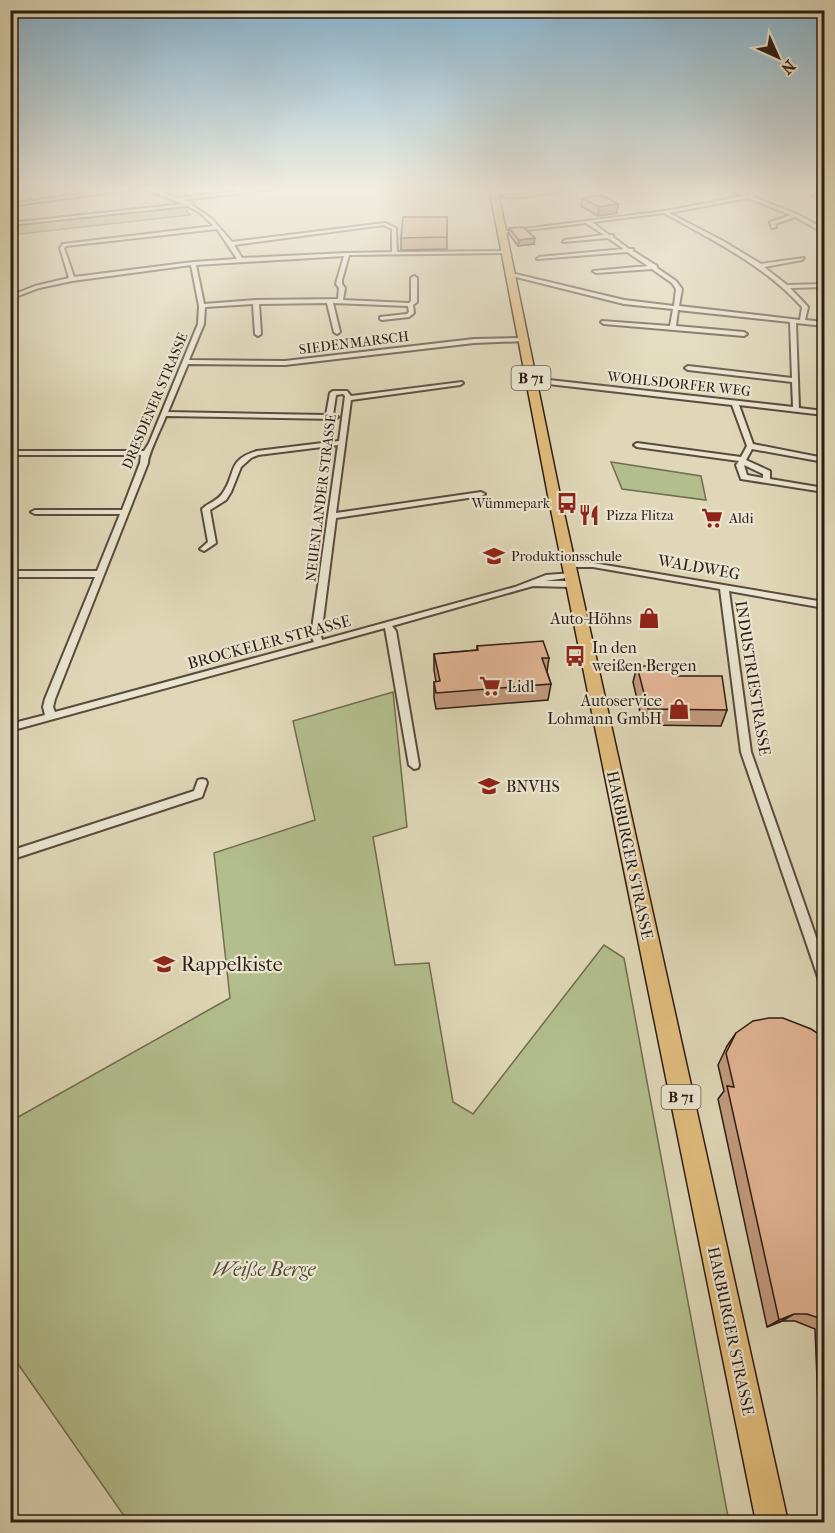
<svg xmlns="http://www.w3.org/2000/svg" width="835" height="1533" font-family="'IM FELL French Canon',serif">
  <rect width="100%" height="100%" fill="#dfd7b7"/>
  <filter id="stains"><feTurbulence type="fractalNoise" baseFrequency=".00333" numOctaves="4"/><feColorMatrix values="0 0 0 0 .2 0 0 0 0 .09 0 0 0 0 .02 0 0 0 .5 -.17"/></filter>
  <radialGradient id="worn" r=".72"><stop offset=".6" stop-color="#630" stop-opacity="0"/><stop offset="1" stop-color="#630" stop-opacity=".3"/></radialGradient>
  <g fill="#b3be8d" stroke="#706d50" stroke-width="1.5">
    <polygon points="184,207 190,215 11,235 11,226"/>
    <polygon points="611,462 701,476 706,500 622,489"/>
    <polygon points="393,692 407,827 373,837 395,965 429,963 453,1102 473,1114 604,945 624,958 729,1522 126,1522 127,1520 11,1354 11,1121 230,998 214,853 315,820 293,721"/>
  </g>
  <g fill="none" stroke-linecap="round" stroke-linejoin="round">
    <defs>
      <g id="minor">
        <path d="M133,187H147L178,198L278,187H292L182,200L193,203L192,205L212,219L232,242L385,223L396,228L397,252L506,251L508,252L506,253L349,255L342,280V284L345,288L343,300L409,303L411,301V278L414,276L417,278V302L413,305L414,313L409,317L382,320L380,319V317L407,314L409,312L408,306L333,303L340,332L337,334L334,332L327,303L259,304L261,334L258,336L255,334L253,304L205,307L204,324L189,360L285,361L474,339L524,338L527,340L526,341L474,343L285,365L188,364L168,412L326,415L330,393L333,391H347L351,396L462,382L463,383L460,385L351,400L336,513L481,492L485,494L481,496L336,518L321,636L322,640L515,587L546,575L573,573V577L545,581H572L576,584L572,587L533,586L392,626L396,631L419,765L418,768L414,769L409,765L385,628L10,731V724L45,715L43,707L45,699L95,577H10V571H97L120,514H35L31,512L35,510H122L140,463L141,455H10V451H144L149,443L198,324L199,306L191,265L72,281L39,288L10,299V296L35,286L69,278L60,248L63,244L214,226L199,212L187,206L10,225V223L183,204L142,188L10,206V204ZM384,225L392,229V252L347,253L242,258L234,245ZM217,229L237,259L193,262L74,277L64,248L66,246ZM344,256L337,280L336,284L339,288L338,299L256,300L204,304L196,265ZM343,394L345,396L339,441L257,451C226,460 237,474 222,494C217,501 208,503 202,509L208,542L200,549L204,551L216,543L210,510L226,500L231,492L241,467L251,458L258,455L338,445L311,636L314,642L55,712L53,707L55,699L148,463C148,454 162,427 166,416L335,419L338,417L333,415L336,395Z"/>
        <polygon points="394,187 399,187 405,191 402,192"/>
        <polygon points="572,187 582,187 523,197 493,196 523,195"/>
        <path d="M723,187C733,187 742,196 751,194C758,193 761,187 769,187L753,197L797,214L824,229V232H822L795,217L775,224L776,227L772,228L770,222L791,215L748,198L669,213L723,241L761,264L804,258L802,260L764,267L787,285L824,284V287L790,288L808,307L805,320L824,322V326L796,323L799,408L824,411V415L739,405L753,444L824,458V462L752,449L746,460L770,471V479L824,488V492L741,479L736,465L739,461L637,447L634,445L637,443L741,457L747,446L732,405L531,382L528,380L531,378L793,407L792,382L688,370L685,368L688,366L792,378L790,322L678,310L676,326L744,332L747,334L744,336L604,324L601,322L602,321L670,326L673,309L624,304L508,275L511,273L624,300L674,306L676,289L672,283L652,269L596,273L593,271L648,266L627,252L537,259L539,257L624,249L608,238L563,242L565,240L604,235L586,223L502,233L500,232L665,211L744,196ZM664,213C714,241 764,265 802,307L800,320L679,306L682,289L676,281L657,268V266L633,251V249H629L613,237V235H609L592,222ZM744,465L763,474V478L747,475Z"/>
        <polygon points="824,192 824,194 820,196 824,197 824,199 813,196"/>
        <polygon points="565,563 593,563 824,602 824,608 729,591 751,752 824,960 824,983 819,981 818,977 741,752 720,589 593,567 565,567"/>
        <polygon points="202,779 206,780 207,783 202,797 10,860 10,851 194,791 198,780"/>
      </g>
      <polygon id="primary" points="489,187 497,187 560,495 788,1522 756,1522 548,495"/>
    </defs>
    <use href="#minor" stroke="#5a4b3d" stroke-width="4"/>
    <use href="#primary" stroke="#2d1c14" stroke-width="3"/>
    <use href="#minor" fill="#eae5d0" fill-rule="evenodd"/>
    <use href="#primary" fill="#e0bc7c" fill-rule="evenodd"/>
  </g>
  <g fill="#c29a7e" stroke="#2d1c14" stroke-width="1.5">
    <polygon points="582,198 618,204 617,213 598,216 581,206"/>
    <polygon points="447,217 447,249 401,250 401,238"/>
    <polygon points="509,228 534,244 518,246 509,234"/>
    <polygon points="477,646 549,658 547,672 551,684 548,700 436,709 434,698 434,682 436,682 434,670 434,654 477,650"/>
    <polygon points="637,666 673,676 727,710 721,726 643,725 633,682"/>
    <polygon points="736,1033 825,1038 825,1407 818,1405 815,1329 795,1321 782,1321 767,1327 718,1099 724,1091 718,1065 727,1046"/>
  </g>
  <g fill="#9e7d67" stroke="#2d1c14" stroke-width="1.5">
    <polygon points="618,204 617,213 598,216 599,207"/>
    <polygon points="535,238 534,244 518,246 519,240"/>
    <polygon points="794,1314 782,1321 767,1327 779,1320"/>
  </g>
  <g fill="#e1b393" stroke="#2d1c14" stroke-width="1.5">
    <polygon points="601,195 618,204 599,207 582,198"/>
    <polygon points="403,217 447,217 447,237 401,238"/>
    <polygon points="523,227 535,238 519,240 509,228"/>
    <polygon points="543,641 549,658 542,658 551,684 436,693 434,682 440,681 434,654 478,650 477,646"/>
    <polygon points="637,666 670,666 673,676 722,676 727,710 648,709"/>
    <polygon points="769,1018 783,1018 811,1029 825,1038 825,1083 823,1082 825,1093 825,1320 807,1314 794,1314 779,1320 727,1086 734,1087 726,1053 736,1033 753,1021"/>
  </g>
  <linearGradient id="sky" x2="0" y2="1"><stop stop-color="#86b6d3"/><stop offset="0.47" stop-color="#f1eddf"/><stop offset="1" stop-color="#f1eddf" stop-opacity="0"/></linearGradient>
  <rect width="835" height="402" fill="url(#sky)"/>
  <defs>
    <symbol id="bus-bare" viewBox="-9 -9 18 18"><path d="M-5-6H5V4H4V6H2V4H-2V6H-4V4H-5ZM-3.5-4V0h7V-4ZM-3.5 1.2v1.5H-2V1.2ZM2 1.2v1.5H3.5V1.2Z" fill="#8f2418" stroke="#eae5d0" stroke-width="2.5" paint-order="stroke"/></symbol>
    <symbol id="restaurant-bare" viewBox="-9 -9 18 18"><path d="M-5-6h1v4h1v-4h1v4h1v-4h1v5L-1.5 .5V6h-2V.5L-5-1ZM5-6V6H3V1.5H1.5Q1.5-4 5-6Z" fill="#8f2418" stroke="#eae5d0" stroke-width="2.5" paint-order="stroke"/></symbol>
    <symbol id="supermarket-bare" viewBox="-9 -9 18 18"><path d="M-6-5.5h2.5l.6 2H6L4.5 2H-2.5L-4.4-4H-6ZM-1.5 3.2a1.3 1.3 0 1 0 .1 0ZM3 3.2a1.3 1.3 0 1 0 .1 0Z" fill="#8f2418" stroke="#eae5d0" stroke-width="2.5" paint-order="stroke"/></symbol>
    <symbol id="school-bare" viewBox="-9 -9 18 18"><path d="M0-5L7-2L0 1L-7-2ZM-4 1L0 2.5L4 1V4Q0 6-4 4Z" fill="#8f2418" stroke="#eae5d0" stroke-width="2.5" paint-order="stroke"/></symbol>
    <symbol id="shop-bare" viewBox="-9 -9 18 18"><path d="M-5-2.5h2.3a2.7 3.5 0 0 1 5.4 0H5L5.5 6h-11ZM-1.5-2.5h3a1.5 2.3 0 0 0-3 0Z" fill="#8f2418" stroke="#eae5d0" stroke-width="2.5" paint-order="stroke"/></symbol>
  </defs>
  <g fill-rule="evenodd">
    <use href="#bus-bare" x="552" y="488" width="30" height="30"/>
    <use href="#restaurant-bare" x="574" y="500" width="30" height="30"/>
    <use href="#supermarket-bare" x="697" y="503" width="30" height="30"/>
    <use href="#school-bare" x="479" y="541" width="30" height="30"/>
    <use href="#shop-bare" x="634" y="603" width="30" height="30"/>
    <use href="#bus-bare" x="560" y="641" width="30" height="30"/>
    <use href="#supermarket-bare" x="475" y="671" width="30" height="30"/>
    <use href="#shop-bare" x="664" y="694" width="30" height="30"/>
    <use href="#school-bare" x="474" y="771" width="30" height="30"/>
    <use href="#school-bare" x="149" y="949" width="30" height="30"/>
  </g>
  <g text-anchor="middle" dominant-baseline="central" stroke-width="4.5" stroke-linejoin="round" paint-order="stroke">
    <g font-size="14" fill="#2d1c14" stroke="#eae5d0">
      <text transform="translate(354 343) rotate(-7)">SIEDENMARSCH</text>
      <text transform="translate(679 384) rotate(6)">WOHLSDORFER WEG</text>
      <text transform="translate(155 401) rotate(-67)">DRESDENER STRASSE</text>
      <text transform="translate(321 498) rotate(-83)">NEUENLANDER STRASSE</text>
    </g>
    <g font-size="14" fill="#2d1c14" stroke="#eae5d0" text-anchor="start">
      <text x="550" y="503" text-anchor="end">Wümmepark</text>
      <text x="606" y="515">Pizza Flitza</text>
      <text x="729" y="518">Aldi</text>
      <text x="511" y="556">Produktionsschule</text>
    </g>
    <g fill="#eae5d0" stroke="#66584c" stroke-width="1.5">
      <rect x="511.5" y="366" width="39" height="24" rx="4.5"/>
      <rect x="661.5" y="1085" width="39" height="24" rx="4.5"/>
    </g>
    <g font-size="15" font-weight="bold" fill="#2d1c14">
      <text x="531" y="378">B 71</text>
      <text x="681" y="1097">B 71</text>
    </g>
    <g font-size="16" fill="#2d1c14" stroke="#eae5d0">
      <text transform="translate(699 567) rotate(10)">WALDWEG</text>
      <text transform="translate(269 642) rotate(-15)">BROCKELER STRASSE</text>
      <text transform="translate(753 678) rotate(81)">INDUSTRIESTRASSE</text>
      <text transform="translate(630 855) rotate(78)">HARBURGER STRASSE</text>
      <text transform="translate(731 1331) rotate(78)">HARBURGER STRASSE</text>
    </g>
    <g font-size="16" fill="#2d1c14" stroke="#eae5d0" text-anchor="start">
      <text x="632" y="618" text-anchor="end">Auto-Höhns</text>
      <text x="592" y="647">In den<tspan x="592" dy="18">weißen Bergen</tspan></text>
      <text x="507" y="686">Lidl</text>
      <text x="662" y="700" text-anchor="end">Autoservice<tspan x="662" dy="18">Lohmann GmbH</tspan></text>
      <text x="506" y="786">BNVHS</text>
    </g>
    <g font-size="20" fill="#2d1c14" stroke="#eae5d0" text-anchor="start">
      <text x="181" y="964">Rappelkiste</text>
    </g>
    <g font-size="20" font-style="italic" fill="#554d38" stroke="#eae5d0">
      <text x="264" y="1269">Weiße Berge</text>
    </g>
  </g>
  <rect width="835" height="1533" fill="none" stroke="#dfd7b7" stroke-width="36"/>
  <rect x="12" y="12" width="811" height="1509" fill="none" stroke="#2d1c14" stroke-width="3"/>
  <rect x="18" y="18" width="799" height="1497" fill="none" stroke="#2d1c14" stroke-width="1.5"/>
  <g transform="translate(778 57) rotate(135)" stroke="#eae5d0" stroke-width="4.5" paint-order="stroke">
  <path d="M0-4.5L10 22L0 15L-10 22Z" fill="#2d1c14"/>
  <text y="-9" font-size="16" font-weight="bold" text-anchor="middle" fill="#2d1c14">N</text>
  </g>
  <rect width="100%" height="100%" filter="url(#stains)"/>
  <rect width="100%" height="100%" fill="url(#worn)"/>
</svg>
